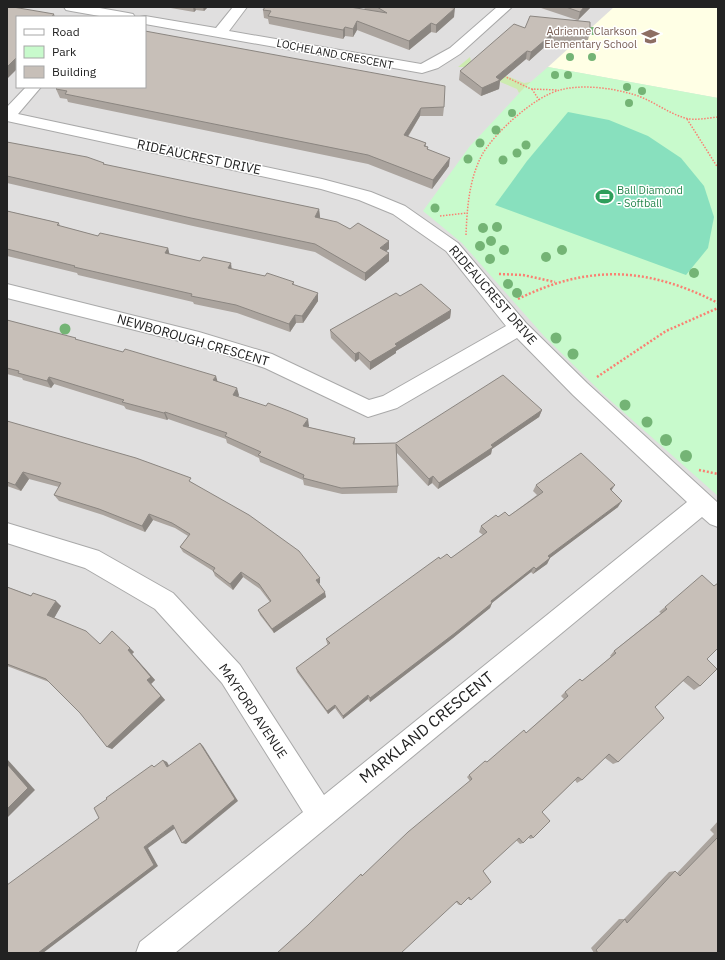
<svg xmlns="http://www.w3.org/2000/svg" width="725" height="960" font-family="'IBM Plex Sans',sans-serif">
  <rect width="100%" height="100%" fill="#f2efe9"/>
  <path fill="#e0dfdf" fill-rule="evenodd" d="M7,7H718V953H7ZM17,17H145V87H17Z"/>
  <polygon fill="#ffffe5" points="614,7 718,7 718,98 548,67"/>
  <polygon fill="#cdebb0" points="470,57 471,61 524,83 531,82 519,93 517,89 464,67 458,67"/>
  <polygon fill="#c8facc" points="548,67 718,98 718,496 603,394 544,336 462,243 423,211 470,146 526,86"/>
  <polygon fill="#88e0be" points="568,112 609,120 648,136 681,158 704,186 714,217 708,248 686,275 495,205 527,161"/>
  <g fill="none" stroke-linecap="round" stroke-linejoin="round">
    <defs>
      <g id="minor">
        <polygon points="64,7 94,7 128,13 133,14 135,17 105,17 71,11 66,10"/>
        <polygon points="233,7 247,7 229,31 421,64 450,48 497,7 512,7 460,54 438,68 422,73 145,24 145,17 140,17 145,16 216,28"/>
        <polygon points="26,87 41,87 18,114 322,179 371,192 405,206 458,243 526,323 587,383 718,503 718,527 710,524 702,517 175,953 136,953 140,942 303,812 222,683 155,609 85,568 7,543 7,523 99,551 173,593 240,665 324,795 687,502 573,395 517,338 397,408 368,417 265,368 199,346 7,298 7,284 199,332 272,354 369,400 383,396 506,326 446,251 393,214 359,200 321,189 7,121 7,107"/>
      </g>
    </defs>
    <use href="#minor" stroke="#a9a9a9" stroke-width="2"/>
    <g stroke="#fa8072" stroke-width="1.5" stroke-dasharray="1.5 1.5" stroke-linecap="butt">
      <polyline points="504,76 531,89 558,90"/>
      <polyline points="532,89 539,100"/>
      <polyline points="687,119 718,168"/>
      <polyline points="440,216 467,213"/>
      <path d="M466,235C467,209 469,179 482,155C494,133 535,96 560,90C582,84 611,88 632,94C651,99 667,113 685,118C694,121 708,118 718,117"/>
    </g>
    <g stroke="#fa8072" stroke-width="2.5" stroke-dasharray="2 2" stroke-linecap="butt">
      <polyline points="499,274 523,275 555,282"/>
      <path d="M518,299C589,264 648,267 718,303"/>
      <polyline points="597,377 666,331 718,308"/>
      <polyline points="699,470 718,474"/>
    </g>
    <use href="#minor" fill="#fff" fill-rule="evenodd"/>
  </g>
  <g fill="#74b475">
    <circle cx="592" cy="31" r="4"/>
    <circle cx="570" cy="57" r="4"/>
    <circle cx="592" cy="57" r="4"/>
    <circle cx="555" cy="75" r="4"/>
    <circle cx="568" cy="75" r="4"/>
    <circle cx="627" cy="87" r="4"/>
    <circle cx="642" cy="91" r="4"/>
    <circle cx="629" cy="103" r="4"/>
    <circle cx="512" cy="113" r="4"/>
    <circle cx="496" cy="130" r="4.5"/>
    <circle cx="480" cy="143" r="4.5"/>
    <circle cx="526" cy="145" r="4.5"/>
    <circle cx="517" cy="153" r="4.5"/>
    <circle cx="468" cy="159" r="4.5"/>
    <circle cx="503" cy="160" r="4.5"/>
    <circle cx="435" cy="208" r="4.5"/>
    <circle cx="497" cy="227" r="5"/>
    <circle cx="483" cy="228" r="5"/>
    <circle cx="491" cy="241" r="5"/>
    <circle cx="480" cy="246" r="5"/>
    <circle cx="504" cy="250" r="5"/>
    <circle cx="562" cy="250" r="5"/>
    <circle cx="546" cy="257" r="5"/>
    <circle cx="490" cy="259" r="5"/>
    <circle cx="694" cy="273" r="5"/>
    <circle cx="508" cy="284" r="5"/>
    <circle cx="517" cy="293" r="5"/>
    <circle cx="65" cy="329" r="5.5"/>
    <circle cx="556" cy="338" r="5.5"/>
    <circle cx="573" cy="354" r="5.5"/>
    <circle cx="625" cy="405" r="5.5"/>
    <circle cx="647" cy="422" r="5.5"/>
    <circle cx="666" cy="440" r="6"/>
    <circle cx="686" cy="456" r="6"/>
  </g>
  <g fill="#aba49e">
    <polygon points="165,7 208,7 204,11 196,10 194,12"/>
    <polygon points="362,7 444,7 454,17 436,33 431,32 409,50 357,30 353,37 345,36 343,39 269,24 268,19 264,18 263,10 367,10"/>
    <polygon points="541,7 591,7 578,20 590,32 588,40 550,42 529,61 526,59 500,81 499,89 481,96 459,80 460,71 525,28 577,20 541,8"/>
    <polygon points="56,89 444,107 443,116 420,116 408,137 426,143 426,146 428,147 428,150 449,166 432,189 368,164 68,102 67,99 60,98"/>
    <polygon points="7,142 104,163 105,165 319,209 320,218 350,229 389,249 386,251 389,261 365,281 315,252 193,226 7,183"/>
    <polygon points="7,211 59,223 60,226 98,236 168,248 169,254 265,276 294,282 294,285 318,301 303,323 296,323 290,332 237,313 194,304 193,302 78,275 77,273 7,256"/>
    <polygon points="400,296 451,310 450,318 396,351 396,353 370,370 359,359 355,362 331,338 330,330"/>
    <polygon points="7,320 217,381 239,395 238,397 309,426 308,427 355,438 355,443 396,443 542,410 539,417 492,449 491,454 438,489 432,483 428,486 396,452 398,486 397,493 342,494 304,485 303,480 260,462 259,458 227,443 226,439 168,419 167,420 126,409 124,406 54,384 51,388 23,380 22,378 7,374"/>
    <polygon points="7,421 193,483 320,578 320,583 319,584 326,597 274,633 260,615 258,610 270,602 260,589 243,577 233,590 215,576 213,571 183,552 180,547 188,536 175,528 153,520 145,532 103,515 59,501 54,495 59,487 29,479 21,491 7,486"/>
    <polygon points="536,485 611,491 618,507 550,558 547,564 533,574 531,572 492,603 490,608 453,638 370,702 368,699 343,719 335,708 328,714 297,672 296,668 328,645 327,643 326,639 440,559 451,558 483,535 479,532 481,526 498,517 509,516 537,495 533,491"/>
    <polygon points="7,587 61,606 54,618 100,644 134,652 132,654 155,680 151,684 165,700 112,749 80,713 49,682 7,666"/>
    <polygon points="665,607 707,659 700,686 694,690 683,681 655,707 618,762 613,764 605,758 582,780 577,783 575,780 542,812 533,838 530,839 528,837 523,843 520,844 516,840 483,871 471,900 469,900 468,898 461,905 459,905 456,902 308,925 362,876 470,781 467,777 469,775 526,733 564,699 561,696 565,692 582,681 611,657 610,656 614,651 661,613 659,612"/>
    <polygon points="718,821 718,953 594,953 591,948 619,919 624,919 669,872 675,871 677,873 714,834 710,830"/>
  </g>
  <g fill="#8b8681">
    <polygon points="193,7 195,7 196,10 194,12"/>
    <polygon points="203,7 208,7 204,11"/>
    <polygon points="584,7 591,7 578,20 580,12"/>
    <polygon points="455,8 454,17 436,33 436,25"/>
    <polygon points="54,14 55,17 51,17"/>
    <polygon points="357,21 357,30 353,37 353,29"/>
    <polygon points="431,23 431,32 409,50 409,41"/>
    <polygon points="345,27 345,36 343,39 343,30"/>
    <polygon points="552,34 550,42 529,61 531,52"/>
    <polygon points="527,51 526,59 500,81 499,89 481,96 482,88 496,77"/>
    <polygon points="17,57 17,69 7,79 7,67"/>
    <polygon points="421,108 420,116 403,144 404,135"/>
    <polygon points="450,158 449,166 432,189 433,180"/>
    <polygon points="319,209 320,217 316,225 315,217"/>
    <polygon points="389,241 389,249 380,256 380,248"/>
    <polygon points="168,248 170,256 165,253"/>
    <polygon points="389,253 389,261 365,281 365,273"/>
    <polygon points="231,263 232,271 228,268"/>
    <polygon points="318,293 318,301 303,323 302,316"/>
    <polygon points="451,310 450,318 396,351 396,353 370,370 370,362 395,344"/>
    <polygon points="295,315 296,323 290,332 289,324"/>
    <polygon points="359,352 359,359 355,362 355,354"/>
    <polygon points="216,376 218,383 213,380"/>
    <polygon points="49,377 54,384 51,388 47,381"/>
    <polygon points="237,388 239,395 235,402 233,395"/>
    <polygon points="542,410 539,417 492,449 491,454 438,489 439,483 491,445"/>
    <polygon points="165,412 168,419 167,420 164,413"/>
    <polygon points="308,419 309,426 304,433 303,426"/>
    <polygon points="23,472 29,479 21,491 15,485"/>
    <polygon points="433,476 432,483 428,486 429,479"/>
    <polygon points="615,485 611,491 610,489"/>
    <polygon points="622,501 618,507 550,558 547,564 533,574 536,569 548,556"/>
    <polygon points="149,514 153,520 145,532 142,526"/>
    <polygon points="534,567 531,572 488,606 491,601"/>
    <polygon points="241,572 243,577 233,590 230,584"/>
    <polygon points="320,578 320,583 317,585 316,580"/>
    <polygon points="325,592 326,597 274,633 272,629"/>
    <polygon points="56,601 61,606 53,620 47,615"/>
    <polygon points="492,603 490,608 453,638 370,702 370,698"/>
    <polygon points="130,648 134,652 132,654 155,680 151,684 165,700 112,749 107,747 128,650"/>
    <polygon points="368,695 368,699 343,719 343,716"/>
    <polygon points="335,705 335,708 328,714 327,711"/>
    <polygon points="200,743 203,746 238,801 186,844 182,843"/>
    <polygon points="7,759 35,790 7,818"/>
    <polygon points="163,760 167,762 171,769 167,767"/>
    <polygon points="173,825 177,827 148,848 158,866 43,953 38,953 144,847"/>
  </g>
  <g fill="#c7bfb8" stroke="#8b8681">
    <polygon points="7,7 13,7 54,14 51,17 17,17 17,57 7,67"/>
    <polygon points="265,7 350,7 387,13 377,7 444,7 455,8 436,25 431,23 409,41 357,21 353,29 345,27 343,30 268,16 271,11 263,10"/>
    <polygon points="566,7 584,7 580,12"/>
    <polygon points="530,16 590,22 590,32 552,34 531,52 527,51 496,77 500,80 482,88 460,71 514,24 525,28"/>
    <polygon points="145,31 445,86 444,107 421,108 404,135 426,143 424,146 428,147 427,149 450,158 433,180 368,155 65,94 67,91 56,89 58,87 145,87"/>
    <polygon points="7,142 87,157 104,163 103,164 319,209 315,217 337,222 350,229 358,223 389,241 380,248 389,253 365,273 315,244 191,218 7,176"/>
    <polygon points="7,211 59,223 57,225 98,236 100,233 168,248 165,253 200,261 203,257 231,263 228,268 265,276 267,273 294,282 292,284 318,293 302,316 295,315 289,324 236,305 191,296 192,294 74,267 75,266 7,249"/>
    <polygon points="421,284 451,310 395,344 397,346 370,362 359,352 355,354 330,330 396,293 400,296"/>
    <polygon points="7,320 76,338 75,339 123,352 125,349 216,376 213,380 237,388 233,395 266,406 268,403 289,411 308,419 303,426 355,438 353,444 396,443 503,375 542,410 491,445 493,447 439,483 433,476 429,479 396,444 398,486 341,488 303,478 304,475 258,455 261,452 225,436 227,433 165,412 164,413 122,402 124,400 49,377 47,381 18,373 19,371 7,368"/>
    <polygon points="7,421 136,458 191,478 189,481 249,515 299,551 320,578 316,580 325,592 272,629 258,610 271,601 259,584 241,572 230,584 213,571 215,568 180,547 190,534 172,523 149,514 142,526 99,509 54,495 61,483 23,472 15,485 7,482"/>
    <polygon points="581,453 615,485 610,489 622,501 548,556 550,558 536,569 534,567 491,601 492,603 455,633 370,698 368,695 343,716 335,705 327,711 296,668 330,643 326,639 439,557 440,559 447,554 451,558 487,532 481,526 496,515 498,517 505,512 509,516 543,492 536,485"/>
    <polygon points="702,575 714,586 718,583 718,648 707,659 717,669 700,686 688,676 655,707 664,718 618,762 609,754 582,780 578,777 542,812 550,821 533,838 531,835 523,843 519,838 483,871 491,882 471,900 469,897 461,905 457,901 401,953 277,953 308,925 361,874 362,876 408,832 472,779 469,775 485,761 487,762 524,730 526,733 568,696 565,692 580,679 582,681 616,653 614,651 667,609 665,607"/>
    <polygon points="7,587 31,596 33,593 56,601 47,615 86,631 100,644 112,631 130,648 128,650 151,677 147,680 161,696 107,747 80,713 46,679 7,664"/>
    <polygon points="200,743 235,799 182,843 173,825 144,847 154,865 38,953 7,953 7,885 99,818 94,808 107,799 106,798 152,765 154,767 163,760 167,767"/>
    <polygon points="7,764 28,788 7,809"/>
    <polygon points="718,837 718,953 598,953 596,950 625,919 627,923 675,871 680,876"/>
  </g>
  <defs>
    <symbol id="school-bare" viewBox="-9 -9 18 18"><path d="M0-5L7-2L0 1L-7-2ZM-4 1L0 2.5L4 1V4Q0 6-4 4Z" fill="#8d6e63" stroke="#fff" stroke-width="2.5" paint-order="stroke"/></symbol>
    <symbol id="stadium-bare" viewBox="-9 -9 18 18"><path d="M0-5a6.5 5 0 1 0 0 10a6.5 5 0 1 0 0-10ZM-3.5-1.8h7v3.6h-7Z" fill="#2e9e5b" stroke="#fff" stroke-width="2.5" paint-order="stroke"/></symbol>
  </defs>
  <g fill-rule="evenodd">
    <use href="#school-bare" x="638" y="24" width="25" height="25"/>
    <use href="#stadium-bare" x="592" y="184" width="25" height="25"/>
  </g>
  <g text-anchor="middle" dominant-baseline="central" stroke-width="3" stroke-linejoin="round" paint-order="stroke">
    <g font-size="11" fill="#785e54" stroke="#fff" text-anchor="end">
      <text x="637" y="31">Adrienne Clarkson<tspan x="637" dy="13">Elementary School</tspan></text>
    </g>
    <g font-size="11" fill="#222" stroke="#fff">
      <text transform="translate(335 54) rotate(11)">LOCHELAND CRESCENT</text>
    </g>
    <g font-size="11" fill="#27864d" stroke="#fff" text-anchor="start">
      <text x="617" y="190">Ball Diamond<tspan x="617" dy="13">- Softball</tspan></text>
    </g>
    <g font-size="13" fill="#222" stroke="#fff">
      <text transform="translate(199 157) rotate(12)">RIDEAUCREST DRIVE</text>
      <text transform="translate(493 295) rotate(49)">RIDEAUCREST DRIVE</text>
      <text transform="translate(193 340) rotate(16)">NEWBOROUGH CRESCENT</text>
      <text transform="translate(253 711) rotate(56)">MAYFORD AVENUE</text>
    </g>
    <g font-size="16" fill="#222" stroke="#fff">
      <text transform="translate(426 727) rotate(-39)">MARKLAND CRESCENT</text>
    </g>
  </g>
  <rect width="725" height="960" fill="none" stroke="#222222" stroke-width="16"/>
  <rect x="16" y="16" width="130" height="72" fill="#ffffff" stroke="#a7a7a7"/>
  <rect x="24" y="29" width="20" height="6" fill="#ffffff" stroke="#a7a7a7"/>
  <text x="52" y="36" font-size="12" fill="#222222">Road</text>
  <rect x="24" y="46" width="20" height="12" fill="#c8facc" stroke="#a7a7a7"/>
  <text x="52" y="56" font-size="12" fill="#222222">Park</text>
  <rect x="24" y="66" width="20" height="12" fill="#c7bfb8" stroke="#a7a7a7"/>
  <text x="52" y="76" font-size="12" fill="#222222">Building</text>
</svg>
